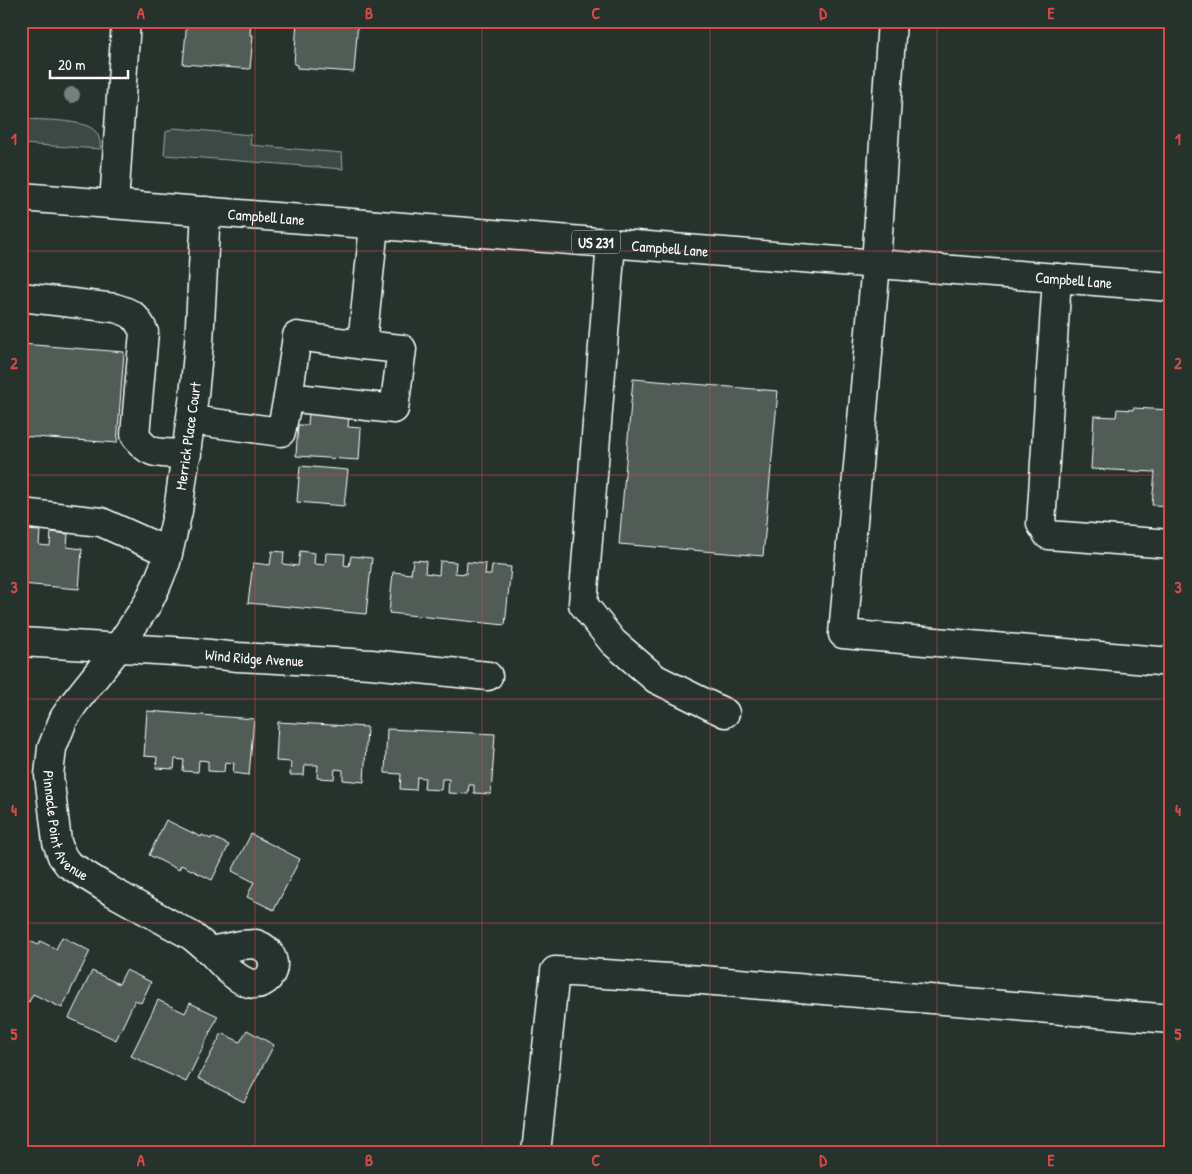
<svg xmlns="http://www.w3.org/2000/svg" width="1192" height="1174" font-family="'Patrick Hand',sans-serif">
  <rect width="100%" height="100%" fill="#26332d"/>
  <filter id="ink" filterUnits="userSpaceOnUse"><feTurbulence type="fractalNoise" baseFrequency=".02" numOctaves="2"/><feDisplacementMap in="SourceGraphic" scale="10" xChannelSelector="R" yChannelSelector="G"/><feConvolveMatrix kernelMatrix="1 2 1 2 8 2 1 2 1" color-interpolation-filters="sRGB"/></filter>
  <g filter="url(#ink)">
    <g fill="#3e4944" stroke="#9ea4a2">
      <path d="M21,119C38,120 85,119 95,131C100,136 100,143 101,149L21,144Z"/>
      <polygon points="174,128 251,135 250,145 342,153 343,169 164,155 166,132"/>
    </g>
    <g fill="#515c57" stroke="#fff">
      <polygon points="187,21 251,21 250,35 253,35 250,69 183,64"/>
      <polygon points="297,21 358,21 354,72 297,68 297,65 294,64"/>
      <polygon points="21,344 124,352 117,443 21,436"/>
      <polygon points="633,379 778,391 763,556 619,544"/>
      <polygon points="1133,408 1171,410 1171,506 1152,505 1155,472 1091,469 1094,416 1116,417 1117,409 1133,410"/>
      <polygon points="309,411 349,414 348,427 361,428 359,460 296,456 298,425 308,425"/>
      <polygon points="300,466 348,470 344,506 297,502"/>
      <polygon points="25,530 40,531 39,545 50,546 51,532 68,534 67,547 82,549 79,589 21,584 21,543 24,543"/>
      <polygon points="272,551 284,552 283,564 298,566 300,551 315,553 314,564 325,565 326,553 345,554 344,565 349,566 351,556 372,558 366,614 248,603 253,563 270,565"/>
      <polygon points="413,560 426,561 425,573 439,575 440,561 456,562 455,573 466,574 467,562 486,564 485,575 491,575 492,565 511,567 505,625 389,613 393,572 411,574"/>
      <polygon points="147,711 254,719 249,775 233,773 234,763 225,762 224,772 208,771 208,761 199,760 198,772 183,771 184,760 175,759 174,769 156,768 157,757 144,756"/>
      <polygon points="278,722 367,727 364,782 343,780 343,770 335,769 334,779 317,778 318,765 305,765 304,775 290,775 291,762 276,761"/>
      <polygon points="387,729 495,734 491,794 474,793 474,785 469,785 468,794 448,793 449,779 442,779 441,790 424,789 425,778 417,777 416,790 400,789 401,774 385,773"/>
      <polygon points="166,820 201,837 202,835 211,839 212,837 229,845 212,880 181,865 179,870 149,855"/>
      <polygon points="251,834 300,859 274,910 247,897 254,882 232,871"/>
      <polygon points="62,937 90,951 62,1008 33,994 29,1002 21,999 21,958 30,941 38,945 40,941 56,949"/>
      <polygon points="126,970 151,982 141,1003 135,1000 116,1040 69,1018 92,971 119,984"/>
      <polygon points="158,1000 185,1013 190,1003 218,1016 186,1082 131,1056"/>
      <polygon points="247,1030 274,1045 244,1102 198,1078 222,1033 240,1042"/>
    </g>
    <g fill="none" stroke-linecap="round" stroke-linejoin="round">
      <defs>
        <g id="minor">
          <polyline points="892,21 876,264 843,634 1171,662"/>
          <polyline points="114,204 126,21"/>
          <path id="s1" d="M206,211L199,343L194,395L178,511L166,562L157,584L148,603L118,648L75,702L64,718L52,748L49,775L57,842L62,856L68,864L111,891L192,936L210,951"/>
          <polyline points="611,243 583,604 613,642 656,679 725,713"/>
          <polyline points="1057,278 1041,524 1048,535 1171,544"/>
          <path d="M21,297L115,308C132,313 136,315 144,332L135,435C149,458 163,452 187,454"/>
          <polyline points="288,397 297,336 362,345"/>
          <polyline points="191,420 281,432 288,397 394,409 402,349 362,345 374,225"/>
          <polyline points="21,513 101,522 168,552"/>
          <path id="s2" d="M21,642L190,652L238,657L371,664L488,676"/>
          <path d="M256,944C286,954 272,993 246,982C232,976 221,962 210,951L241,945Z"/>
          <polyline points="536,1153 555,971 702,980 1171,1019"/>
        </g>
        <g id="major">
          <path id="s3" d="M21,197L1171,287"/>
        </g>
      </defs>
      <use href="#minor" stroke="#fff" stroke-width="31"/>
      <use href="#major" stroke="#fff" stroke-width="31"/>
      <use href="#minor" stroke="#26332d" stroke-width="28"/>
      <use href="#major" stroke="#26332d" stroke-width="28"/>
    </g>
    <circle fill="#78807d" cx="72" cy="95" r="8"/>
  </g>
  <path fill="none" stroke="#dc4848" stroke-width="1" stroke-opacity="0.55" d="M255,21V1153M482,21V1153M710,21V1153M937,21V1153M21,251H1171M21,475H1171M21,699H1171M21,923H1171"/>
  <g text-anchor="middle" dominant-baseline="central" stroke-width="4" stroke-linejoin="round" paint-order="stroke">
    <rect fill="#26332d" stroke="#bec2c0" stroke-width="1" x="572" y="230.5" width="48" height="23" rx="4"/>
    <g font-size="14" font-weight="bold" fill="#fff">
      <text x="596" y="242">US 231</text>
    </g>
    <g font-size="15" fill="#fff" stroke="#26332d">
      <text stroke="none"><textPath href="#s3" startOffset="246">Campbell Lane</textPath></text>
      <text stroke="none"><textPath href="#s3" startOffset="651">Campbell Lane</textPath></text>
      <text stroke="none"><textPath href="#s3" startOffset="1056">Campbell Lane</textPath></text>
      <text transform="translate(188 436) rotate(-82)">Merrick Place Court</text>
      <text stroke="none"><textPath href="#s2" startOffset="234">Wind Ridge Avenue</textPath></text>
      <text stroke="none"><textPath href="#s1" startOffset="656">Pinnacle Point Avenue</textPath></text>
    </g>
  </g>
  <rect width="1192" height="1174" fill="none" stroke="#26332d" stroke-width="55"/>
  <path d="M50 70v8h78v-8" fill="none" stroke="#ffffff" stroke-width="2.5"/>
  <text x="58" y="70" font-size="15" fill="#ffffff" stroke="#26332d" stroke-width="4" paint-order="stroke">20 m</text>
  <rect x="28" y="28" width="1136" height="1118" fill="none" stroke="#dc4848" stroke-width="2"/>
  <g font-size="16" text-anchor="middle" font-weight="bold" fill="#dc4848">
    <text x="141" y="19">A</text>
    <text x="369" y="19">B</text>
    <text x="596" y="19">C</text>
    <text x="823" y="19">D</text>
    <text x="1051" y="19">E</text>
    <text x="14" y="145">1</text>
    <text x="1178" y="145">1</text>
    <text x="14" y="369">2</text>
    <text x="1178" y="369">2</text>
    <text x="14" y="593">3</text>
    <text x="1178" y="593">3</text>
    <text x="14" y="816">4</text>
    <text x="1178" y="816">4</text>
    <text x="14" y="1040">5</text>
    <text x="1178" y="1040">5</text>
    <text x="141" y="1166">A</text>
    <text x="369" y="1166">B</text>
    <text x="596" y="1166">C</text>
    <text x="823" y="1166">D</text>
    <text x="1051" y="1166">E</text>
  </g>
</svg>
